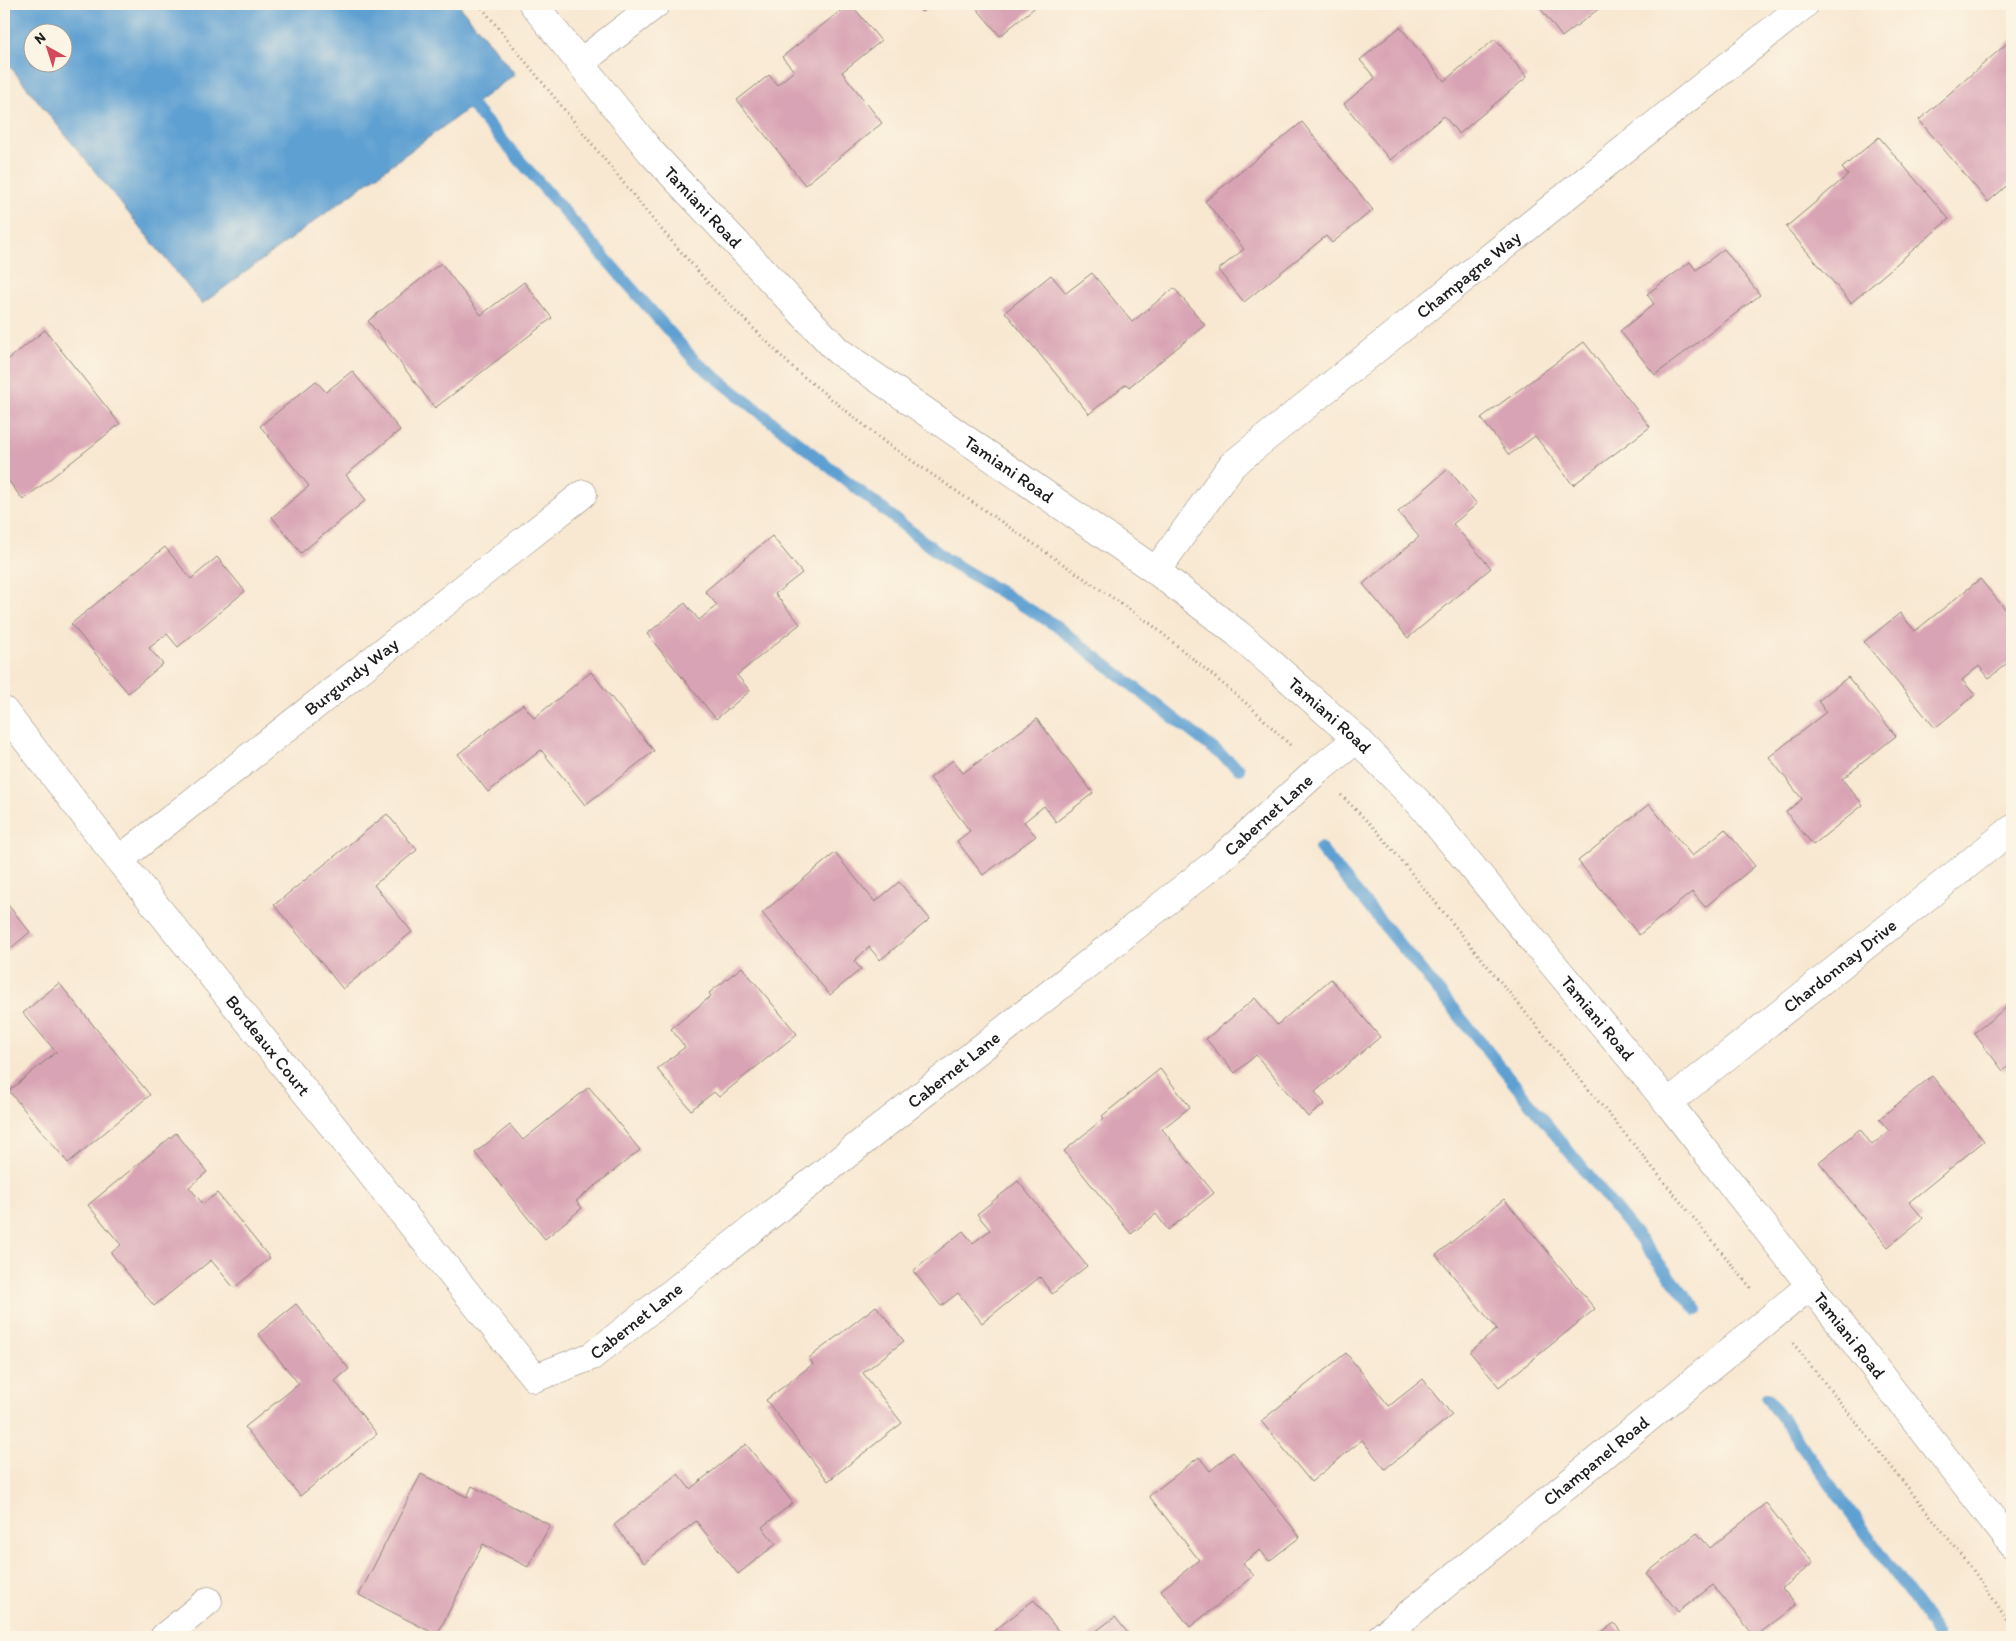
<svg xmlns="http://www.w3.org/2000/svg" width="2016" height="1641" font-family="Itim,sans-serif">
  <rect width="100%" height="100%" fill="#fcf5e5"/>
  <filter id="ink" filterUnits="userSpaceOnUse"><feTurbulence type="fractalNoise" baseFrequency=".02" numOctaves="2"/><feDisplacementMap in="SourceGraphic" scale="10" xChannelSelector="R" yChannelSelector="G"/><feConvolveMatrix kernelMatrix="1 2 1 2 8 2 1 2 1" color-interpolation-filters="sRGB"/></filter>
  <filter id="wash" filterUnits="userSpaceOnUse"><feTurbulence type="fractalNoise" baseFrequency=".0096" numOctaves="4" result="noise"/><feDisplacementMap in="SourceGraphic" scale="20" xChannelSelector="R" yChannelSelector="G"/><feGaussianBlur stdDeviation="1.12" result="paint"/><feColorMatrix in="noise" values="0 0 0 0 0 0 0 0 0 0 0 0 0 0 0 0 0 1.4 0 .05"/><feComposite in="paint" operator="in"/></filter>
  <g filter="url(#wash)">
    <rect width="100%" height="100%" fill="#f8e8d2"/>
    <path fill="#5fa0d2" stroke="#3e5e77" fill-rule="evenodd" d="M4,4H458L515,74L202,304L4,59ZM32,32H62V62H32Z"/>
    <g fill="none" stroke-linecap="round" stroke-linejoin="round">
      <g stroke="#5fa0d2" stroke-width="12">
        <polyline points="461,93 695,361 946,559 1055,625 1239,769"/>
        <polyline points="1320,848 1470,1029 1697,1310"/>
        <polyline points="1767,1398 1923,1612 1938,1637"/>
      </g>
    </g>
    <g id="blocks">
      <g fill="#d8a3b4">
        <polygon points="849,4 851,4 881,41 842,72 882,123 805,185 737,100 769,75 777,85 794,71 782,57"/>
        <polygon points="915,4 932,4 922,12"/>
        <polygon points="973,4 1039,4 1000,36"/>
        <polygon points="1537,4 1605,4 1562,37"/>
        <polygon points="1400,27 1444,81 1495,39 1527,77 1459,134 1444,116 1390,160 1344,104 1375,78 1360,60"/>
        <polygon points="2012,39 2012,181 1988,202 1919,120"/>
        <polygon points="1302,122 1373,210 1332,243 1326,236 1244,302 1218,270 1244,249 1205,201"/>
        <polygon points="1879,137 1949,219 1851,303 1786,227 1848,175 1842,168"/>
        <polygon points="1724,249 1760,295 1655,375 1620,331 1654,304 1647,294 1690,262 1696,270"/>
        <polygon points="441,263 481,315 524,282 552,318 435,408 368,321"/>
        <polygon points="1092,273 1132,322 1174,288 1205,325 1129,387 1126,384 1089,414 1005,312 1051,275 1066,293"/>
        <polygon points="45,330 120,424 23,500 4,475 4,363"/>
        <polygon points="1584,342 1650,427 1573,485 1535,436 1509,455 1481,418"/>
        <polygon points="352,371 400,430 346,475 366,500 301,553 272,517 309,486 260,426 316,381 326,392"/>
        <polygon points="1448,469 1477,504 1453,524 1491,568 1408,638 1363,584 1419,537 1398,512"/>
        <polygon points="772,536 802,573 775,594 800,624 737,675 750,691 716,719 647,634 685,603 699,620 717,605 705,591"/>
        <polygon points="165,547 191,579 217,557 245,591 178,647 167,634 149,648 163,664 128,693 71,624"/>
        <polygon points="1980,579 2006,610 2012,605 2012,659 1989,678 1979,666 1962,680 1975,695 1935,728 1864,642 1900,613 1915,631"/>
        <polygon points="591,672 654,751 585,805 541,750 488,792 458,754 523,704 534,718"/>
        <polygon points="1848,677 1896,736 1842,779 1863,805 1813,845 1786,812 1802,799 1769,757 1826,712 1818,701"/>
        <polygon points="1037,719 1093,793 1056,822 1044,806 1024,822 1036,836 983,875 957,841 970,831 930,778 953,760 963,773"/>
        <polygon points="1649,804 1692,856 1725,829 1755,866 1705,907 1692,892 1639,935 1578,861"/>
        <polygon points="387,814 417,850 374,885 412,932 343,989 274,905"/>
        <polygon points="835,853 875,902 899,882 930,919 880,960 869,947 854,961 861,969 830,995 762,913"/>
        <polygon points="4,900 30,932 4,954"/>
        <polygon points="742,967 797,1034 719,1097 714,1092 691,1110 657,1069 685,1047 671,1029 711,996 709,993"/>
        <polygon points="1331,979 1380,1037 1315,1092 1325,1104 1308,1117 1256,1055 1235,1073 1206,1039 1255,998 1277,1025"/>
        <polygon points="59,983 150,1095 68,1163 9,1091 56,1052 23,1013"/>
        <polygon points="2012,1003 2012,1063 2003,1071 1974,1033"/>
        <polygon points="1160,1069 1190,1107 1162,1129 1214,1193 1168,1230 1156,1214 1131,1234 1064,1151 1104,1118 1102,1116"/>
        <polygon points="1932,1076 1984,1141 1909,1202 1923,1218 1888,1247 1819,1162 1860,1129 1872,1145 1889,1131 1879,1119"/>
        <polygon points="589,1087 640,1150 576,1201 582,1208 545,1239 475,1153 510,1125 523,1140"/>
        <polygon points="176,1133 207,1172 189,1187 203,1204 217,1193 270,1258 234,1288 211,1260 154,1306 111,1253 121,1245 88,1205"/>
        <polygon points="1018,1181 1087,1266 1052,1294 1040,1277 982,1323 958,1293 941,1306 913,1271 963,1231 973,1243 990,1230 977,1214"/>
        <polygon points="1504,1199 1595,1309 1499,1387 1470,1352 1497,1329 1436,1255"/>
        <polygon points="296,1304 349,1369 335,1381 377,1434 300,1496 245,1427 299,1384 258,1334"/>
        <polygon points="876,1306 904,1341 863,1373 902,1423 828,1481 766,1400 813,1364 809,1358"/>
        <polygon points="1346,1353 1389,1406 1423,1379 1452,1415 1385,1469 1362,1440 1311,1482 1261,1421"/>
        <polygon points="746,1444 793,1503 762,1527 776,1544 738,1574 696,1521 644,1563 614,1525 678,1474 690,1489"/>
        <polygon points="1233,1452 1300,1537 1269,1561 1260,1550 1243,1563 1254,1576 1190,1627 1161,1590 1199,1560 1149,1496 1199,1457 1210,1471"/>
        <polygon points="421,1474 467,1497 472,1486 550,1525 528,1567 483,1544 437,1635 359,1595"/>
        <polygon points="1766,1503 1813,1563 1782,1588 1796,1605 1755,1637 1713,1585 1678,1612 1647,1573 1697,1533 1710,1548"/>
        <polygon points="1034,1600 1063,1637 986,1637"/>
        <polygon points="1115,1617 1131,1637 1088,1637"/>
        <polygon points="1614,1623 1625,1637 1595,1637"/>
      </g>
    </g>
  </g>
  <g filter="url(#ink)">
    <use href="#blocks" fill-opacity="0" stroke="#8a8277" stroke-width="1"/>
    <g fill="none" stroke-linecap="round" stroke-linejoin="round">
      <defs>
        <g id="street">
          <path id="s1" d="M533,4L651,152L838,351L1156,571L1237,633L1357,739L1421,805L1668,1103L2012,1544"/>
          <polyline points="580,63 656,4"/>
          <path id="s2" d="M1156,571L1232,465L1805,4"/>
          <path id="s3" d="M4,711L119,860L535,1378L592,1356L1219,860L1317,771L1357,739"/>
          <path id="s4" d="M119,860L583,494"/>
          <path id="s5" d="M1668,1103L2012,829"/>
          <polyline points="164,1637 208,1601"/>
          <path id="s6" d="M1381,1637L1811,1285"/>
        </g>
      </defs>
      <use href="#street" stroke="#8a8277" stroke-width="29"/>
      <g stroke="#8a8277" stroke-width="3" stroke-dasharray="1 4" stroke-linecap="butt">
        <polyline points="479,4 655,222 709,284 793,368 886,443 1151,624 1253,709 1292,747"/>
        <polyline points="1341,795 1377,831 1751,1288"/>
        <polyline points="1793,1343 1971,1567 2012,1628"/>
      </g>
      <use href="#street" stroke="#fff" stroke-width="28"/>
    </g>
  </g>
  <g text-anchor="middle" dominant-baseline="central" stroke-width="4" stroke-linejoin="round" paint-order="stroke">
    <g font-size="18" fill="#1c1c1c" stroke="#fcf5e5">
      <text stroke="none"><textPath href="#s1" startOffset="265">Tamiani Road</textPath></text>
      <text stroke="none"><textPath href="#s2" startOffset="434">Champagne Way</textPath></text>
      <text stroke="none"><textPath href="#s1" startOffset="670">Tamiani Road</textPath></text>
      <text stroke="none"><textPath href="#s4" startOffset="296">Burgundy Way</textPath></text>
      <text stroke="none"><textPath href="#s1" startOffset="1075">Tamiani Road</textPath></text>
      <text stroke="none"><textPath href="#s3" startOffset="1780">Cabernet Lane</textPath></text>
      <text stroke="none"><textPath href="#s5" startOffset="220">Chardonnay Drive</textPath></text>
      <text stroke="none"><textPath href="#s1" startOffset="1480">Tamiani Road</textPath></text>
      <text stroke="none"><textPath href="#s3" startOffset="426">Bordeaux Court</textPath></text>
      <text stroke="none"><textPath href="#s3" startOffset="1375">Cabernet Lane</textPath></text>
      <text stroke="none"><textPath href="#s3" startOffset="970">Cabernet Lane</textPath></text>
      <text stroke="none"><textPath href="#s1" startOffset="1885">Tamiani Road</textPath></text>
      <text stroke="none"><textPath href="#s6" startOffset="278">Champanel Road</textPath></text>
    </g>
  </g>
  <rect width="2016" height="1641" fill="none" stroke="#fcf5e5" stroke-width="20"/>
  <g transform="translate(48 48) rotate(321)"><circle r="24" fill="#fcf5e5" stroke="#a29e95"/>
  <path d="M0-4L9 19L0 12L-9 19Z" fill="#d1495b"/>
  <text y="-8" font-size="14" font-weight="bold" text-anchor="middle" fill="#1c1c1c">N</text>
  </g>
</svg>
